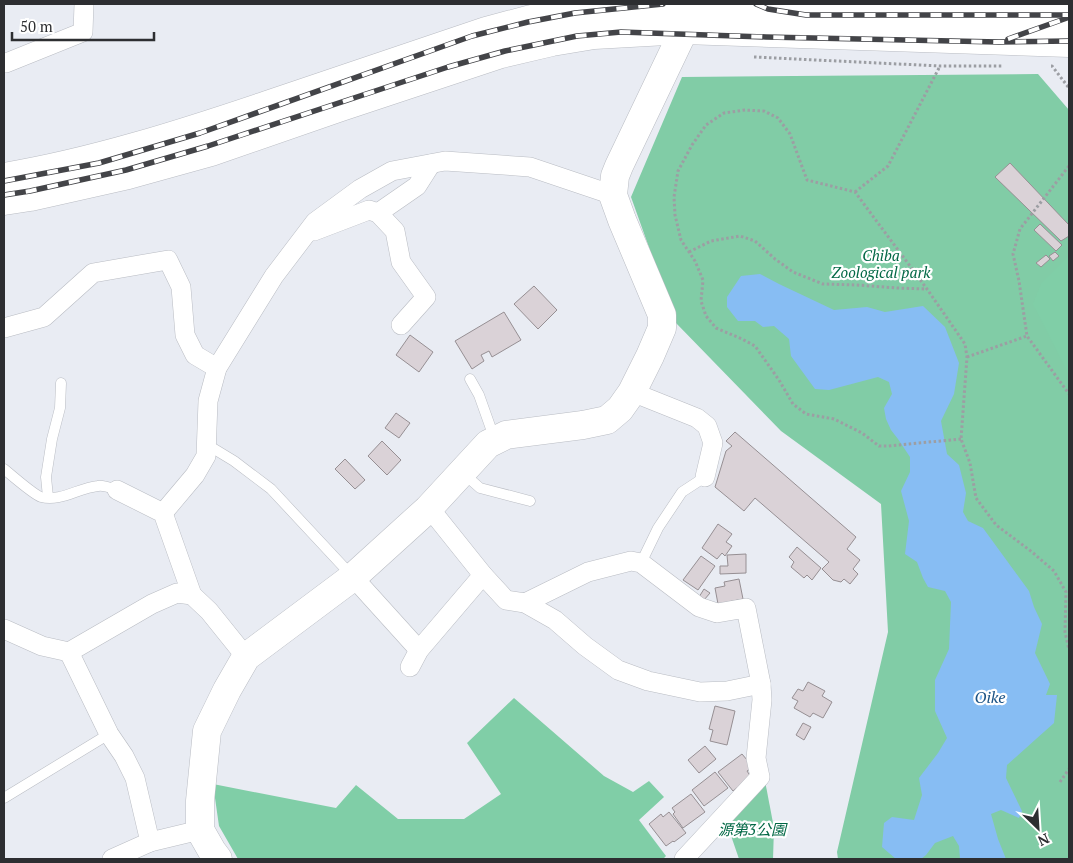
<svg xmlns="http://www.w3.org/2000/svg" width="1073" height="863" font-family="'PT Serif','Noto Sans JP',serif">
  <rect width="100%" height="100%" fill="#e9ecf3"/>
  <g fill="#81cca6">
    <polygon points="1038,74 1069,110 1069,859 838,859 837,852 888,632 881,504 781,431 676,323 631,197 682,77"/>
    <polygon points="765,781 774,828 773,859 739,859 726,821"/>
  </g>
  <g fill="#80cea7">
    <polygon points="1069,256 1069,375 1033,304 1041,284"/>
    <polygon points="514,698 604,776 633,792 649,781 664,797 639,820 666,856 663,859 238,859 219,826 213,784 336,808 356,785 398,819 464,819 501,794 467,743"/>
  </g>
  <path fill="#87bdf3" d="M760,274L779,284L834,310L867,307L885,312L923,306L945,327L959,363L954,394L941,421L947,454L959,465L966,493L963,512L968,521L983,528L1029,591L1034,607L1042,624L1035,653L1050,684L1046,695H1057L1054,723C1038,737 1023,751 1007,765L1006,778L1022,811L1019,818L1001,810L991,814L998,839L1006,859H960L959,846L953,836L935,843L926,855L921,859H896L882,847L884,823L892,817L914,820L922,795L919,778L938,753L947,738L935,711V680L949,649L951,602L945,591L928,587L923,578L917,562L905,554L909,521L901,491L910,472V457L898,439L891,430L886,419L884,408L892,394L889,382L878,377L829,390L815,389L791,356L789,339L774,326L763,327L755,321H738L727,307V297L741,276Z"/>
  <g fill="#dad2d7" stroke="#968f93">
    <polygon points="1010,163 1068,224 1069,223 1069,236 1061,241 995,177"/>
    <polygon points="1040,224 1062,245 1056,251 1034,230"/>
    <polygon points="1055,252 1059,256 1053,261 1049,256"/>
    <polygon points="1046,255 1050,259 1041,267 1036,263"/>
    <polygon points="534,286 557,310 538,329 514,304"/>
    <polygon points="504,312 521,340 492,357 489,351 481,355 484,361 472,369 455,341"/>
    <polygon points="410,335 433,352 419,372 396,355"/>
    <polygon points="396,413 410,423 399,438 385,428"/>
    <polygon points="735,432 856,537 847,549 860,560 853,569 858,574 850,584 844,579 841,582 833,580 822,569 829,562 755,498 744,511 715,487 726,451 732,446 726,441"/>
    <polygon points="382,441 401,460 387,475 368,456"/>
    <polygon points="345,459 365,480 355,489 335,469"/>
    <polygon points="718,524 732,534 726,542 732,546 725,556 722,553 717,559 702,548"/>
    <polygon points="797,547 821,568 812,580 807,575 804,578 791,567 794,562 789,557"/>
    <polygon points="746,554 746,573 720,574 720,566 728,566 727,555"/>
    <polygon points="701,556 715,566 698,590 683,580"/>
    <polygon points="739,579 743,599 718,604 715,588 725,586 724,582"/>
    <polygon points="704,589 710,593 704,600 699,597"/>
    <polygon points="808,682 825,691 822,696 832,702 823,718 813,713 810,717 794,708 798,701 792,698 798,689 803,691"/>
    <polygon points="715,706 735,711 727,745 710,741 713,730 709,729"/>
    <polygon points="803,723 811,727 804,740 796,735"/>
    <polygon points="705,746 716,759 699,773 688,760"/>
    <polygon points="742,754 753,767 747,771 751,777 733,791 718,772"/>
    <polygon points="715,772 728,788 704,806 692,790"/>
    <polygon points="691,794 705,812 683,828 673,814 675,812 672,808"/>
    <polygon points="669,812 686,833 674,842 673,841 666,846 649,824 661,814 663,817"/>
  </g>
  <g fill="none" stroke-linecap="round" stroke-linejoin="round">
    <defs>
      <g id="lane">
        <polyline points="470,379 479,395 495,440"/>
        <polyline points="206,444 234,461 271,489 353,577"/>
        <path d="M4,469C10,474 34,495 41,497C61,502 78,488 98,486C103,485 111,488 117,490"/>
        <polyline points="463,473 480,488 530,501"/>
        <polyline points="48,497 46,477 52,439 60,408 61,383"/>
        <polyline points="641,563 658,528 682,492 705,477"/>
        <polyline points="4,798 109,734"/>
      </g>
      <g id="street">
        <polyline points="4,63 6,63 83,32 84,4"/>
        <polyline points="378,213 417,186 431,164"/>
        <polyline points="314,231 369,210 378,213 395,231 401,262 426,297 401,325"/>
        <polyline points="4,328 44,317 93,273 168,260 181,287 185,335 195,355 217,368"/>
        <polyline points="632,392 697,418 707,426 713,443 705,477"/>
        <polyline points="117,490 163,513 192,595"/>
        <polyline points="428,509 431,510 483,575 506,600 525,603 555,620 585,646 618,670 648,681 700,692 727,691 761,684"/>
        <polyline points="163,513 195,475 206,456 208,401 217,368 274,276 315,222 360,189 392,171 445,161 530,167 613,195"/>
        <polyline points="353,577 419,650"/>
        <polyline points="525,603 588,572 631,561 641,563 699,607 717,613 746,608 761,684 762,700 756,758 760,777 684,859"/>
        <polyline points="4,629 42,646 69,652 152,604 177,593 192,595 209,611 246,657"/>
        <polyline points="69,652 109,734 124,756 135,778 150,842"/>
        <polyline points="410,667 419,650 483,575"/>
        <polyline points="112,859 150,842 200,830"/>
      </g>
      <g id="secondary">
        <path d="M4,177C93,162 181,134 267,105C340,81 413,56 486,31L531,19L571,13L613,8L661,6L905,18L999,19H1069"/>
        <polyline points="4,201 30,197 128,175 211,152 341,107 501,54 552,42 594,35 684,30 1069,43"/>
        <polyline points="218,859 212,851 200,830 200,801 207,731 227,690 246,657 353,577 428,509 488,444 506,435 583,425 607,420 620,409 632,392 650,356 662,328 662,315 622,220 613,195 615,176 619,166 684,30"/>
      </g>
    </defs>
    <use href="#lane" stroke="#b9bcc3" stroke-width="11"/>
    <use href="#street" stroke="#b9bcc3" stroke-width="20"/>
    <use href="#secondary" stroke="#b9bcc3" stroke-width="29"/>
    <g stroke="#9c9ea3" stroke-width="3" stroke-dasharray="2.5 2.5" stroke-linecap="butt">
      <polyline points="754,57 940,66 1002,66"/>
      <polyline points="1051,66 1052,66 1069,88"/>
      <polyline points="1069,166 1020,229 1013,254 1019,281 1027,336 1069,394"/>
      <polyline points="855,192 888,166 940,66"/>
      <polyline points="689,252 711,241 740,236 755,241 775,259 793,272 823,284 857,285 897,288 927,289"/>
      <polyline points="967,357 1027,336"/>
      <polyline points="961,439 888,446 879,446 862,433 834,419 806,414 793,404 779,380 755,346 742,339 716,328 706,316 701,301 703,280 695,261 681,240 675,215 674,197 678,171 692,145 706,125 724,113 745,110 764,111 778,118 790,134 807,180 855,192 927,289 965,344 967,357 961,439 970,463 976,498 996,525 1032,552 1054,571 1066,592 1065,632 1069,650"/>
      <polyline points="1060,782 1069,769"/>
    </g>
    <use href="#lane" stroke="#fff" stroke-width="10"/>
    <use href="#street" stroke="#fff" stroke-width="19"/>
    <use href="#secondary" stroke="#fff" stroke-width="28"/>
    <defs>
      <g id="rail">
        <polyline points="756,4 768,9 806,15 1069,15"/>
        <polyline points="1008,39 1067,18"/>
        <polyline points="4,181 99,163 200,133 472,36 528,22 575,13 663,4"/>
        <polyline points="4,195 30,191 126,170 208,146 448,67 505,51 577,36 621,32 766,37 999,42 1069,41"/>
      </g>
    </defs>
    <use href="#rail" stroke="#434448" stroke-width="5.5"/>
    <use href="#rail" stroke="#fff" stroke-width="4" stroke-dasharray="11" stroke-linecap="butt"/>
  </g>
  <g text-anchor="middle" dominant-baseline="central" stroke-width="4.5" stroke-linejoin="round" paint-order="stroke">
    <g font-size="15" font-style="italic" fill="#026845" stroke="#fff">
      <text x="881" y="255">Chiba<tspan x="881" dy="17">Zoological park</tspan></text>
      <text x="752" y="829">源第3公園</text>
    </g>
    <g font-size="16" font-style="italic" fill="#1c5486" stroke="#fff">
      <text x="990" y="697">Oike</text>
    </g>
  </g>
  <rect width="1073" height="863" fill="none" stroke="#2d2e31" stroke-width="10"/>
  <g transform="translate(1038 828) rotate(155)" stroke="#ffffff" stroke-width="4" paint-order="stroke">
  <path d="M0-4L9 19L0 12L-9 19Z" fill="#2d2e31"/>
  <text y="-8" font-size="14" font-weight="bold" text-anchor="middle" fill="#2d2e31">N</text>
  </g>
  <path d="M12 32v8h142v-8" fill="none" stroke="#2d2e31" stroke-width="2.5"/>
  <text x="20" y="32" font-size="15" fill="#2d2e31" stroke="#ffffff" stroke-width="4" paint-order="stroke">50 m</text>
</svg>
